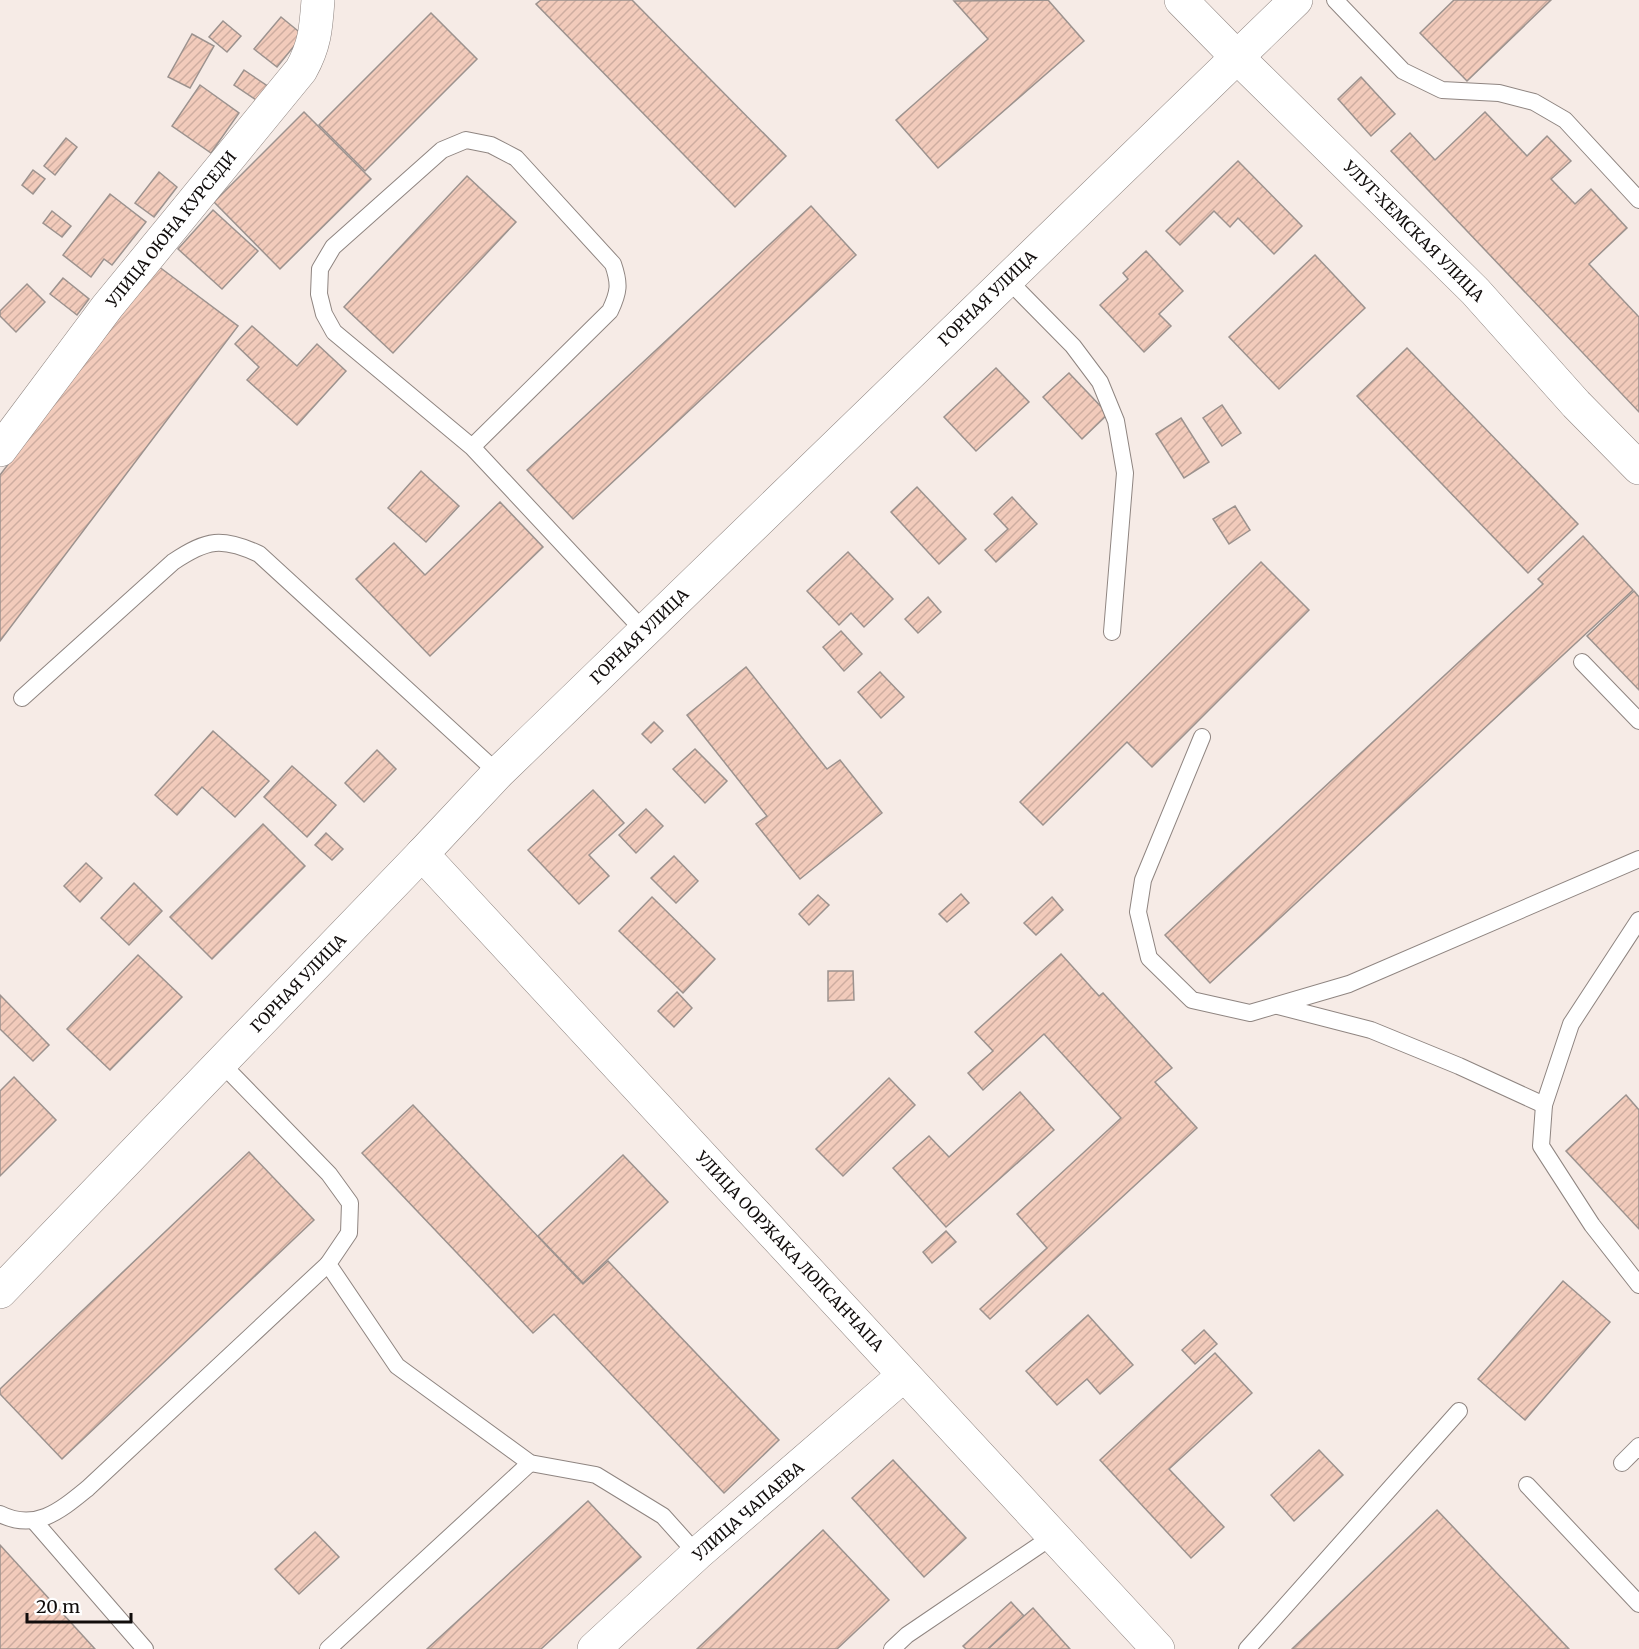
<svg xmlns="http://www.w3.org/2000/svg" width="1639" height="1649" font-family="Merriweather,serif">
  <defs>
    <pattern id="building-hatch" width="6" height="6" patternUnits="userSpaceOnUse" patternTransform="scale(1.5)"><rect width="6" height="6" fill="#f2cbbb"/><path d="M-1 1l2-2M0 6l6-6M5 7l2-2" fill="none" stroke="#ceada0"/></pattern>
  </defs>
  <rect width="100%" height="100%" fill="#f6ebe6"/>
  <g fill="url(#building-hatch)" stroke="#9c928e" stroke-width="1.5">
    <polygon points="541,0 632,0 786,156 735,207 536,4"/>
    <polygon points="1048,0 1084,41 938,168 896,120 988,39 954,1"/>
    <polygon points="1454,0 1551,0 1467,81 1420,33"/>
    <polygon points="431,13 477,59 365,171 319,125"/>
    <polygon points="281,17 303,35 277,67 254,49"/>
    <polygon points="223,21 241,36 227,52 209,37"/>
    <polygon points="192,34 214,46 190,88 168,77"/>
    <polygon points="244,70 269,87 259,102 234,85"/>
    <polygon points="1361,77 1395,114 1371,136 1338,99"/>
    <polygon points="200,85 239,113 211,153 172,126"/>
    <polygon points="304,112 371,179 280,269 214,202"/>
    <polygon points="1485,112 1527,156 1547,136 1571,161 1551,179 1575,204 1591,189 1627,228 1589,264 1639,317 1639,412 1391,151 1410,133 1435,160"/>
    <polygon points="66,138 77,147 55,175 44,166"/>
    <polygon points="1238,161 1302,226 1274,254 1238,218 1230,227 1214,211 1180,245 1166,231"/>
    <polygon points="33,170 45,179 33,194 22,185"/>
    <polygon points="159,172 177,187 154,217 135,203"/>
    <polygon points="467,176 516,222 393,353 344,307"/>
    <polygon points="110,194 146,222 112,265 104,259 91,277 63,255"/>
    <polygon points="811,206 856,255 573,519 527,470"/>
    <polygon points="213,210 258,251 222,289 178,249"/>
    <polygon points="52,211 71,226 62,237 43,223"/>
    <polygon points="1146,251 1183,291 1159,314 1171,326 1144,352 1100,305 1128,279 1123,273"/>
    <polygon points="1315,255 1365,308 1279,389 1229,337"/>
    <polygon points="158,266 238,326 0,641 0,475"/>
    <polygon points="63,278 89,299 77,315 50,294"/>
    <polygon points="27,284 45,302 16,332 0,316 0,311"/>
    <polygon points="252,326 297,366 317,344 346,371 297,425 247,380 259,367 235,344"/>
    <polygon points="1407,348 1578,524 1528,573 1357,396"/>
    <polygon points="996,368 1029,402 976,451 944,417"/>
    <polygon points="1069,373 1108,414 1082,439 1043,397"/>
    <polygon points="1222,405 1241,433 1222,446 1203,418"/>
    <polygon points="1181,418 1209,462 1184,478 1156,434"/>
    <polygon points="421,471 459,506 426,542 388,508"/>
    <polygon points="917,487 966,539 939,564 891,512"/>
    <polygon points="1012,497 1037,524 996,562 985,550 1008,529 994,514"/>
    <polygon points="500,502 543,547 430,656 356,579 394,543 425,575"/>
    <polygon points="1235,506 1250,530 1229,544 1213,519"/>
    <polygon points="1583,536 1633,590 1210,983 1165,935 1543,584 1538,579"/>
    <polygon points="848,552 893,599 864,627 851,613 839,625 807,591"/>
    <polygon points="1261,562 1309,610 1152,767 1127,742 1043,825 1020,802"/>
    <polygon points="1634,591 1639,597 1639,690 1587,636"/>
    <polygon points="928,597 941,612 918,633 905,619"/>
    <polygon points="841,631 862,654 844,671 823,647"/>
    <polygon points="746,667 827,769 840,760 882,813 800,879 756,824 767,816 687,715"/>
    <polygon points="880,672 904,697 881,718 858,692"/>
    <polygon points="654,722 663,731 651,743 642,734"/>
    <polygon points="213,731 269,781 235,817 202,787 177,815 155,795"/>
    <polygon points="695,749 727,781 705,803 673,769"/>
    <polygon points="377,750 396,769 364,802 345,783"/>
    <polygon points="292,766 336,805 307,837 264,797"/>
    <polygon points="593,790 624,823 589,855 609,876 579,904 528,850"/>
    <polygon points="646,809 663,826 636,853 619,835"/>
    <polygon points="263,824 305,866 212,959 170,917"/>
    <polygon points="326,833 343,849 332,860 315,845"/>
    <polygon points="674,856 698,881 676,903 651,878"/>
    <polygon points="86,863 102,878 80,902 64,886"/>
    <polygon points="134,883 162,911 129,945 101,918"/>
    <polygon points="961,894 969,903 947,922 939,914"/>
    <polygon points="818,895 829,905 809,925 799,914"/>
    <polygon points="652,897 715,959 683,993 619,931"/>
    <polygon points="1052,897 1063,910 1036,935 1024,923"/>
    <polygon points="1061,954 1099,996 1103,993 1172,1068 1155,1082 1197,1128 990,1319 980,1309 1047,1248 1017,1214 1121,1118 1044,1034 983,1090 968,1073 993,1051 975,1032"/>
    <polygon points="138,955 182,997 110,1070 67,1029"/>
    <polygon points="828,971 853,971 854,1000 828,1001"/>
    <polygon points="677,992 692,1008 674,1027 658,1011"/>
    <polygon points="0,995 49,1045 33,1061 0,1029"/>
    <polygon points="14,1077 56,1120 0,1176 0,1091"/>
    <polygon points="889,1078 915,1105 843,1176 816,1149"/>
    <polygon points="1020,1092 1054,1130 946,1227 893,1168 929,1136 949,1157"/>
    <polygon points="1626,1095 1639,1110 1639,1229 1566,1151"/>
    <polygon points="413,1105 583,1284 608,1261 779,1440 724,1493 554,1314 533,1333 362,1153"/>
    <polygon points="249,1152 314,1220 62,1459 0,1394 0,1389"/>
    <polygon points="623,1155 668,1202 583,1283 538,1236"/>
    <polygon points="946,1231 956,1242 932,1263 923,1252"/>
    <polygon points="1563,1281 1610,1322 1525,1420 1478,1379"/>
    <polygon points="1088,1315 1133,1365 1100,1394 1087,1379 1057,1405 1026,1371"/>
    <polygon points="1204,1330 1217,1344 1195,1364 1182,1350"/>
    <polygon points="1215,1353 1252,1393 1169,1469 1224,1527 1191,1558 1100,1460"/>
    <polygon points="1319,1450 1343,1475 1294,1521 1271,1495"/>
    <polygon points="893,1460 966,1538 924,1577 852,1498"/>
    <polygon points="588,1501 641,1557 541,1649 427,1649"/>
    <polygon points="1437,1510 1569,1649 1292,1649"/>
    <polygon points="823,1530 889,1600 837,1649 697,1649"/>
    <polygon points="315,1532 339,1557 299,1594 275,1569"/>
    <polygon points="0,1545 95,1649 0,1649"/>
    <polygon points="1011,1602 1024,1616 988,1649 966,1649 963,1646"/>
    <polygon points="1033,1608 1070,1649 988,1649 1024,1616"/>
  </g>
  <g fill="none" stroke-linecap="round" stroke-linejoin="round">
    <defs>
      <g id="service">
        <polyline points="1335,0 1403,71 1442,90 1499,93 1534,102 1565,120 1639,200"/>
        <polyline points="1007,279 1073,346 1100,382 1116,421 1125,473 1112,632"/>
        <path d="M472,447L610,311C619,292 620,284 613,264L516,158L491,145L466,140L442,150L333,247L320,269L319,294L324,314L334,332L472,447L644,631"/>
        <polyline points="1582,662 1639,721"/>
        <path d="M22,698L173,562C207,539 222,537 259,554L498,773"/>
        <polyline points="1202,737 1143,880 1138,912 1149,958 1192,1000 1250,1013 1349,984 1639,859"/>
        <polyline points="1639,920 1571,1024 1544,1105 1541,1146 1592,1225 1639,1285"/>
        <polyline points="1278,1006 1371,1030 1459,1066 1544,1105"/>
        <polyline points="222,1064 329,1174 350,1203 349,1233 328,1264 397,1366 530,1463 596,1475 663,1516 697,1554"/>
        <polyline points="1622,1463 1639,1446"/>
        <polyline points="1527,1485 1639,1604"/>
        <path d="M0,1514C36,1532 61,1510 88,1488L328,1264"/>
        <polyline points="34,1521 145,1649"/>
        <polyline points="328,1649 530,1463"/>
        <polyline points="892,1649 907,1635 1053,1536"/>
        <polyline points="1247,1649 1459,1411"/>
      </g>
      <g id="minor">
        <polyline points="1181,0 1237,57 1475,291 1576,404 1639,468"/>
        <path d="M0,450L107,307L301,70C315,45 316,28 318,0"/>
        <polyline points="0,1292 422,854"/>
        <polyline points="594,1649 697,1554 904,1375"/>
      </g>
      <polyline id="tertiary" points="1158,1649 422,854 498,773 1296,0"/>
    </defs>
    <use href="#service" stroke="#8f8581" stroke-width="18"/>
    <use href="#minor" stroke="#8f8581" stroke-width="34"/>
    <use href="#tertiary" stroke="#8f8581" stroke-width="34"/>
    <use href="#service" stroke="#fff" stroke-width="16"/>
    <use href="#minor" stroke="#fff" stroke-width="33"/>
    <use href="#tertiary" stroke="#fff" stroke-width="33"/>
  </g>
  <g text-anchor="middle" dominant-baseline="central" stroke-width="4.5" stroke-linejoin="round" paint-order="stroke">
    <g font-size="16" fill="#110d0c" stroke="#fff">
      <text transform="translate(171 229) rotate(-51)">УЛИЦА ОЮНА КУРСЕДИ</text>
      <text transform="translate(1414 231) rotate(45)">УЛУГ-ХЕМСКАЯ УЛИЦА</text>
      <text transform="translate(987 298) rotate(-44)">ГОРНАЯ УЛИЦА</text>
      <text transform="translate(639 636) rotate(-44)">ГОРНАЯ УЛИЦА</text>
      <text transform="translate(298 983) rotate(-46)">ГОРНАЯ УЛИЦА</text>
      <text transform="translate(790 1251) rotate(47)">УЛИЦА ООРЖАКА ЛОПСАНЧАПА</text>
      <text transform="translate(748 1511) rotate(-41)">УЛИЦА ЧАПАЕВА</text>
    </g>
  </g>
  <path d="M27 1613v9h104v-9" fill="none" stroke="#110d0c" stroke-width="3"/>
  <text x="36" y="1613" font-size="18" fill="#110d0c" stroke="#ffffff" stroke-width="4.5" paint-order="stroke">20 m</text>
</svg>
